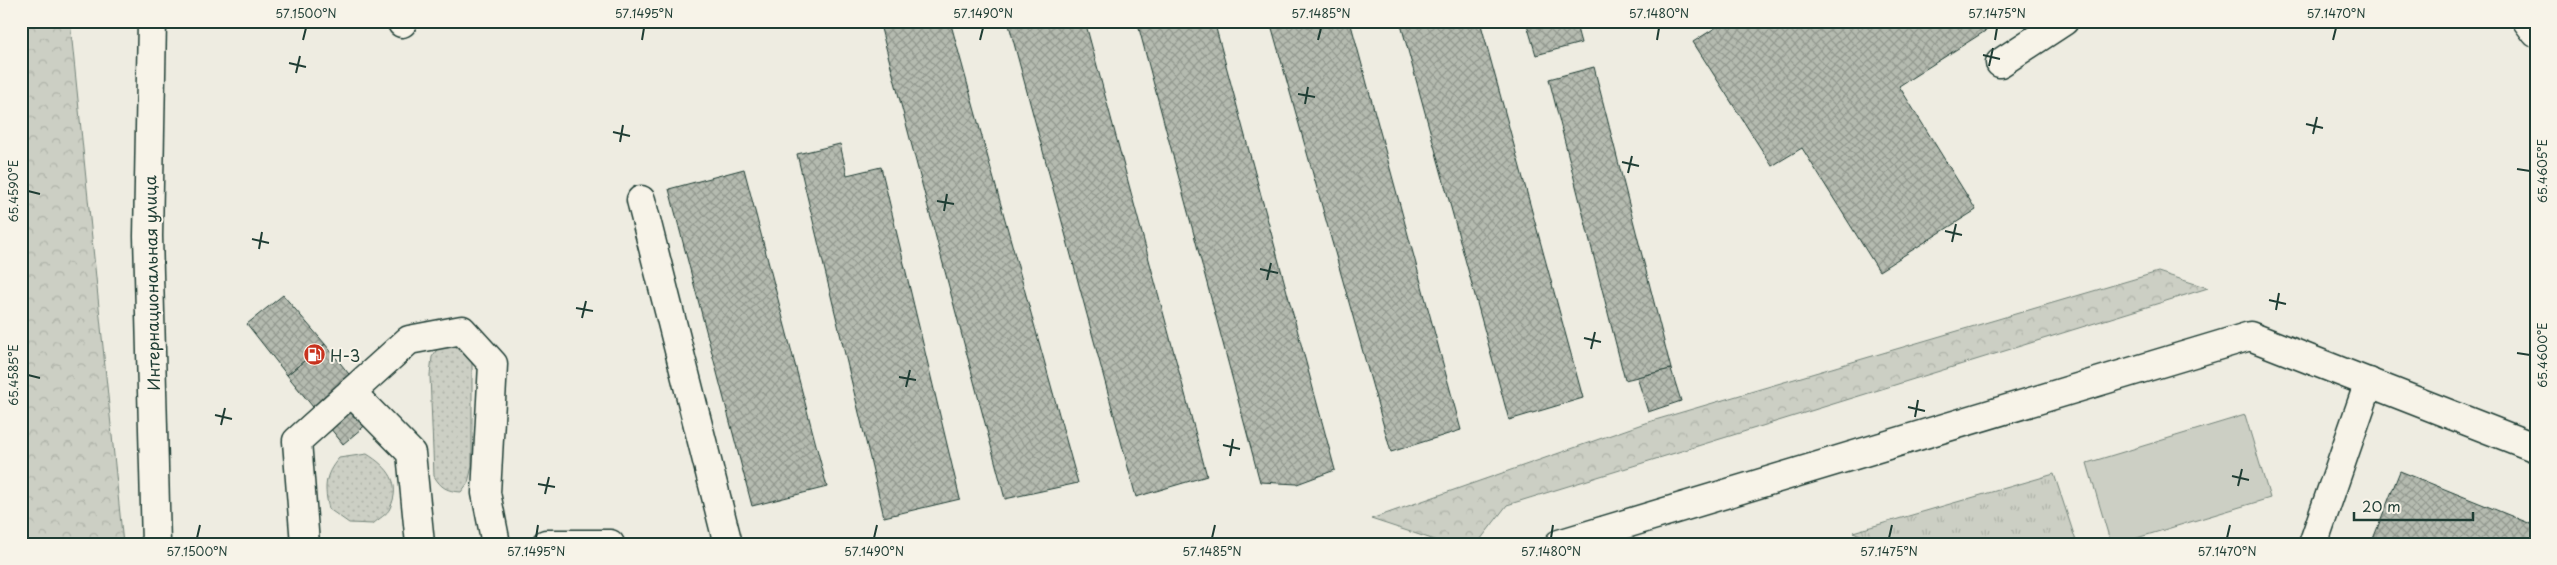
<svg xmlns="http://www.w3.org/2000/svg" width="2557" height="565" font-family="'Playpen Sans',sans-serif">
  <defs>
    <pattern id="grass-dots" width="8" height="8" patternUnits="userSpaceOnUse" patternTransform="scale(1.25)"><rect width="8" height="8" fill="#cccfc4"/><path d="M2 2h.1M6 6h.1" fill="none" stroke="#afb3a9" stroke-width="1.8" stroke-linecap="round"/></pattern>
    <pattern id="forest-crowns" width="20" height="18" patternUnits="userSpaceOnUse" patternTransform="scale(1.25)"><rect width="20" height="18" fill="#cccfc4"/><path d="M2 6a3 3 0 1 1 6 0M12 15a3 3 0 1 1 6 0" fill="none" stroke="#afb3a9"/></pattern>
    <pattern id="park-tufts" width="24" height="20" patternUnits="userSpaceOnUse" patternTransform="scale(1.25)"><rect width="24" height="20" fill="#cccfc4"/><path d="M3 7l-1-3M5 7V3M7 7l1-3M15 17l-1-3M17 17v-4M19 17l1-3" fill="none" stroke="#afb3a9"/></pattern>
    <pattern id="building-cross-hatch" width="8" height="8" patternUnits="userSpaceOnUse" patternTransform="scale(1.25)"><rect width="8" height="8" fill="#b5bbb0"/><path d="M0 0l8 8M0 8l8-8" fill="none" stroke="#939990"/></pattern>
  </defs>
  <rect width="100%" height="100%" fill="#eeece1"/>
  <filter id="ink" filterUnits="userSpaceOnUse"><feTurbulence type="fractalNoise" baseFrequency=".02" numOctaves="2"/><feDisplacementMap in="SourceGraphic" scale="10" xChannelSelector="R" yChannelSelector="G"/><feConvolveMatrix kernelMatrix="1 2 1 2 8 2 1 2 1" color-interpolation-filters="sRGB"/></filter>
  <g filter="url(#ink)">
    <g fill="url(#grass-dots)" stroke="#76867c">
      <path d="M451,346L463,350L472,362V466L468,483L461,492C447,491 441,488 434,476L430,375L432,357L438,348Z"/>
      <path d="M367,454C388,467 402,483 390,508C388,514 378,519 373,524L349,523L329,509C324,488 324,475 339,458Z"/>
    </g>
    <g fill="url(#forest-crowns)" stroke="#76867c">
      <polygon points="21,21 70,21 123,544 21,544"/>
      <polygon points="2158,272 2208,288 1507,505 1477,544 1447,544 1371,519 1645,423"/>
    </g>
    <polygon fill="url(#park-tufts)" stroke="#76867c" points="2054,474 2077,544 1883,544 1853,532"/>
    <polygon fill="#cccfc4" stroke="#76867c" points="2245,415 2270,498 2117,544 2111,544 2087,463"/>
    <g fill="url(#building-cross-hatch)" stroke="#1f3d34">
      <polygon points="879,21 950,21 1078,483 1005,499"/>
      <polygon points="1008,21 1085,21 1207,476 1136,497"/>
      <polygon points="1137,21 1214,21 1335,470 1297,484 1260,482"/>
      <polygon points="1270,21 1350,21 1461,430 1391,452"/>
      <polygon points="1400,21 1480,21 1583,398 1509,420"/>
      <polygon points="1526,21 1575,21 1581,43 1536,55"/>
      <polygon points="1726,21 2001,21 1899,86 1976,210 1879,271 1802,148 1772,166 1693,42"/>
      <polygon points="1594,67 1671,369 1625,380 1549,79"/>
      <polygon points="840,144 847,175 881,167 960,499 884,517 797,154"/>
      <polygon points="744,169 827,487 752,506 669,189"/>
      <polygon points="283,295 325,344 287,375 247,324"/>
      <polygon points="325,344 380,413 343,444 287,375"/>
      <polygon points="1671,369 1681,401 1648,412 1637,377"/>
      <polygon points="2400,471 2536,526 2536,544 2371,544"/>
    </g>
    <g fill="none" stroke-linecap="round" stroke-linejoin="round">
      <defs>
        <g id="minor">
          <polyline points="152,21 148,236 156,544"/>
          <polyline points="401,21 402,23"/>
          <polyline points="2527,21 2536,33"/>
          <polyline points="2000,63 2064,21"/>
          <polyline points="641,200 728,544"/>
          <polyline points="351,392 411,453 420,544"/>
          <polyline points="305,544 297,441 409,340 462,330 493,364 486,493 496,544"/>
          <polyline points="546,544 610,544"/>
          <polyline points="1559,544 2250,336 2536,448"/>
          <polyline points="2313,544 2369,382"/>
        </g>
      </defs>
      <use href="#minor" stroke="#1f3d34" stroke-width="31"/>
      <use href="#minor" stroke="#f7f3e8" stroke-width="28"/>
    </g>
  </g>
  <path fill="none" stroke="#1f3d34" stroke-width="2" d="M303,40L306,28M642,40L644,28M980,40L983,28M1318,40L1321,28M1657,40L1659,28M1995,40L1997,28M2333,40L2336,28M1983,55L2000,59M289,63L306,67M1989,66L1993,48M296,73L300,56M1298,94L1315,97M1305,104L1308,87M2306,124L2323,128M613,132L630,136M2313,134L2317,117M620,142L623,125M1622,162L1639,166M2517,169L2530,171M1628,173L1632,156M28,191L40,194M937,201L954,204M944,211L947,194M1945,231L1962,235M252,239L269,243M1952,242L1956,224M259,249L262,232M1260,269L1278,273M1267,280L1271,263M2269,300L2286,304M576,308L593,311M2276,310L2279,293M582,318L586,301M1584,338L1601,342M1591,349L1595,332M2517,353L2530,355M28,375L40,378M899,377L916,380M906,387L910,370M1908,407L1925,411M215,415L232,419M1915,417L1918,400M221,425L225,408M1223,445L1240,449M1230,456L1233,439M2232,476L2249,480M538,484L555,487M2238,486L2242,469M545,494L549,477M197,538L200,525M536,538L538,525M874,538L877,525M1212,538L1215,525M1551,538L1553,525M1889,538L1892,525M2227,538L2230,525"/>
  <defs>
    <symbol id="fuel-disc" viewBox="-11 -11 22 22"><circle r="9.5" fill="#c8321e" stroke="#f7f3e8"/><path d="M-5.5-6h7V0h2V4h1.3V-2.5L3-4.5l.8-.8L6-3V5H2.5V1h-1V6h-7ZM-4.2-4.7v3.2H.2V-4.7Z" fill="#fff"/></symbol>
  </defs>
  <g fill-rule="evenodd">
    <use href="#fuel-disc" x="302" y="342" width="25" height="25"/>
  </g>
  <g text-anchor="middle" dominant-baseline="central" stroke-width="4" stroke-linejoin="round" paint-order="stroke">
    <g font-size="16" fill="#1f3d34" stroke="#f7f3e8">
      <text transform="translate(151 283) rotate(-91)">Интернациональная улица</text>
    </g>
    <g font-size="16" fill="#1f3d34" stroke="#f7f3e8" text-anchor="start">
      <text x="330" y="355">Н-3</text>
    </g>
  </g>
  <rect width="2557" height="565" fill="none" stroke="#f7f3e8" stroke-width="55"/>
  <path d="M2354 512v8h119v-8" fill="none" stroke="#1f3d34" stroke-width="2.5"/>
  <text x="2362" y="512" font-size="15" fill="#1f3d34" stroke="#f7f3e8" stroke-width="4" paint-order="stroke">20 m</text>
  <rect x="28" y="28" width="2502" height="510" fill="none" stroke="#1f3d34" stroke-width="2"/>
  <g font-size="12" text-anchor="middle" fill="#1f3d34">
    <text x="306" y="18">57.1500°N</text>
    <text x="644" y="18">57.1495°N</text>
    <text x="983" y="18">57.1490°N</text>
    <text x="1321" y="18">57.1485°N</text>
    <text x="1659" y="18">57.1480°N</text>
    <text x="1997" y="18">57.1475°N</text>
    <text x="2336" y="18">57.1470°N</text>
    <text transform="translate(2543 171) rotate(-90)" y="4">65.4605°E</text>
    <text transform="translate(14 191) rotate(-90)" y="4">65.4590°E</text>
    <text transform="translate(2543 355) rotate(-90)" y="4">65.4600°E</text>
    <text transform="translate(14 375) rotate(-90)" y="4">65.4585°E</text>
    <text x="197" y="556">57.1500°N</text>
    <text x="536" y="556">57.1495°N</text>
    <text x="874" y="556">57.1490°N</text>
    <text x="1212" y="556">57.1485°N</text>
    <text x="1551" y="556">57.1480°N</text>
    <text x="1889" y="556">57.1475°N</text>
    <text x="2227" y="556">57.1470°N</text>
  </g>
</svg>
